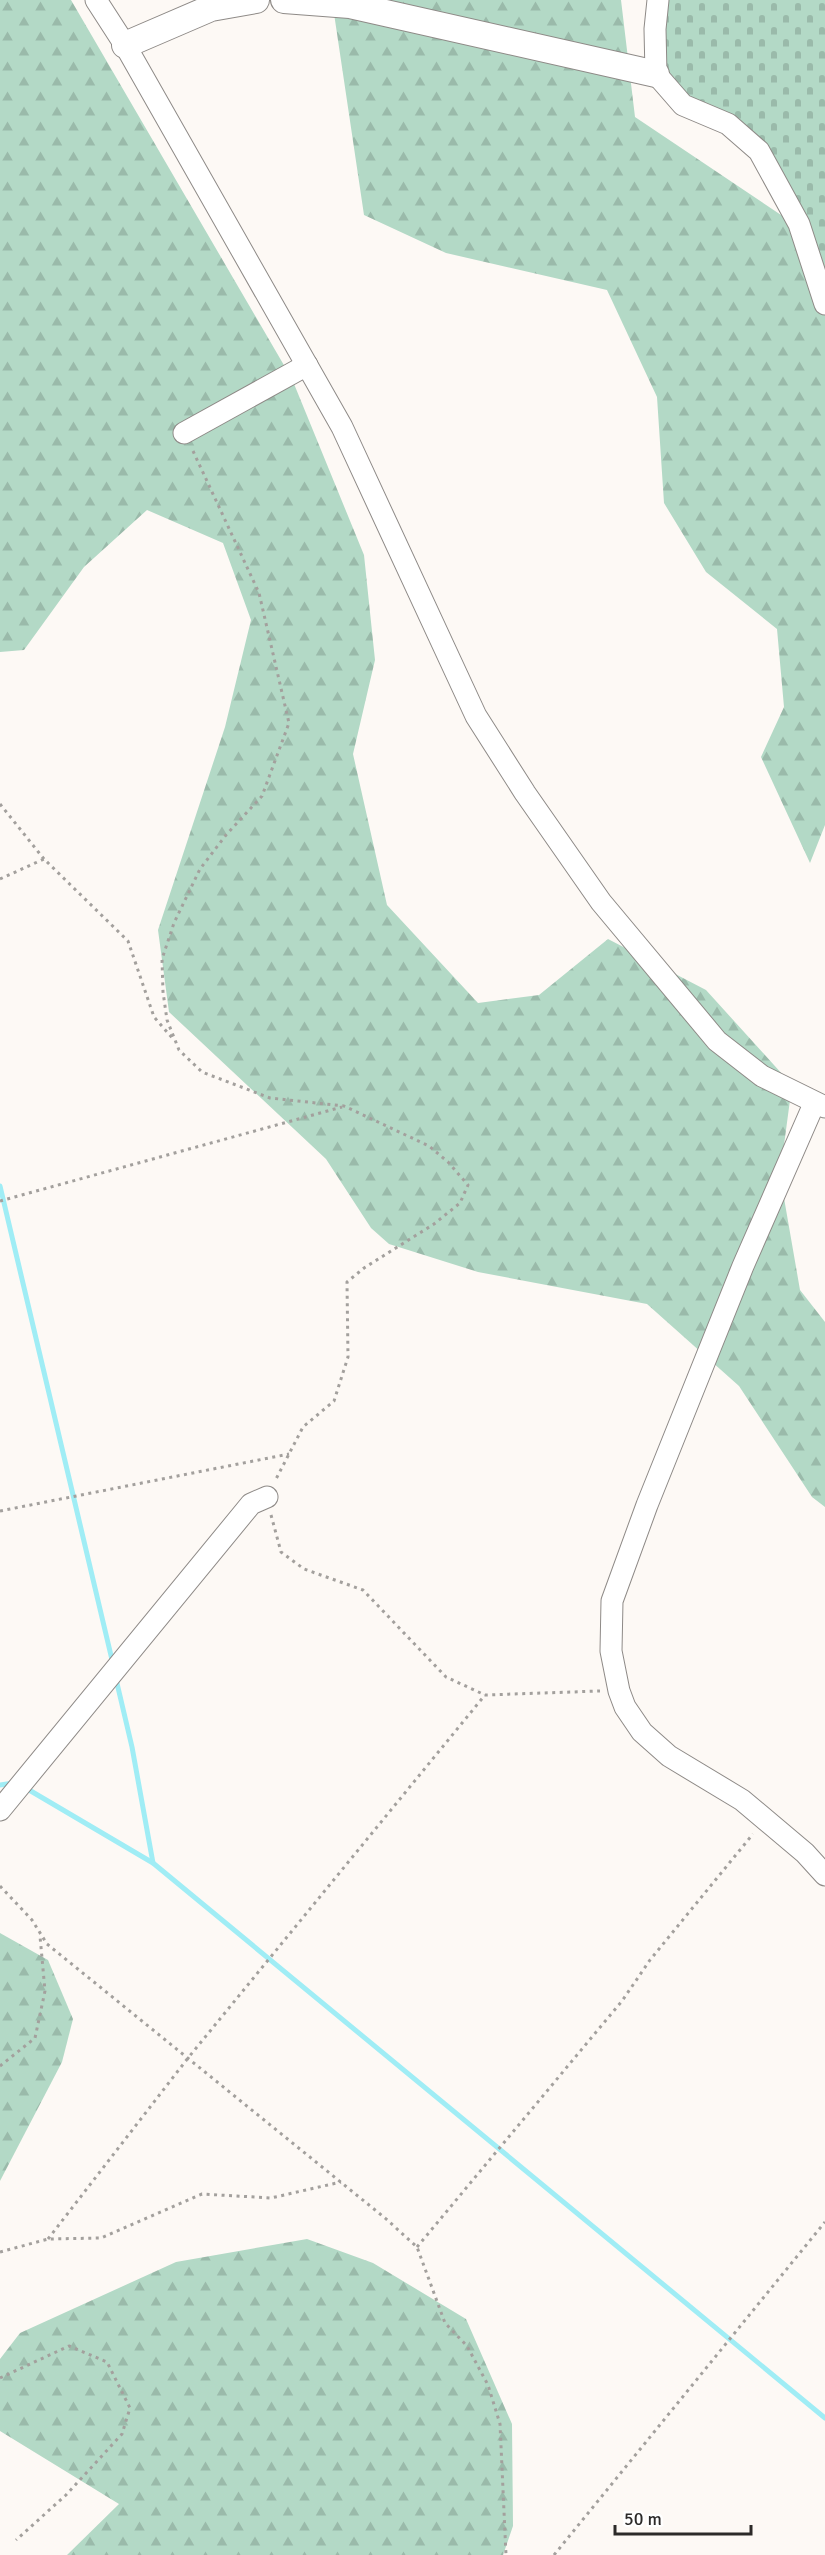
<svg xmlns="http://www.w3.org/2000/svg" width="825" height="2555" font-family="Signika,sans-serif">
  <defs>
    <pattern id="forest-firs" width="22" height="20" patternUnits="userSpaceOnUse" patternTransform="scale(1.5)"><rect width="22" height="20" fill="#b3d9c6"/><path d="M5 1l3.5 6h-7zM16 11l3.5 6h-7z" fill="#9abaaa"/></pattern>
    <pattern id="cemetery-stones" width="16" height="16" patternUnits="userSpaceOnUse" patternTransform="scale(1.5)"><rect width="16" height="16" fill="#b3d9c6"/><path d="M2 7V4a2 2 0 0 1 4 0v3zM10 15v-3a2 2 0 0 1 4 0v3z" fill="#9abaaa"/></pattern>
  </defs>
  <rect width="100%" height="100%" fill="#fdf9f5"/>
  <g fill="url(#forest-firs)">
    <polygon points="0,0 71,0 292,379 364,555 375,660 353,754 387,905 478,1003 539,995 608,939 706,990 792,1085 780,1175 800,1290 825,1322 825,1507 812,1497 739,1386 647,1304 478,1272 389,1244 371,1228 326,1159 169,1012 158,930 225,727 251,620 223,543 147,510 84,567 24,650 0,652"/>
    <polygon points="332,0 621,0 635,117 790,221 825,311 825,825 810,863 761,757 784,707 777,629 706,572 664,503 657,397 607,290 446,253 364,215"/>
    <polygon points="0,1933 48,1960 73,2019 62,2062 0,2181"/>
    <polygon points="307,2239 373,2263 466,2319 512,2424 513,2526 503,2555 67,2555 119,2504 0,2431 0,2359 20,2333 176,2262"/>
  </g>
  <polygon fill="url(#cemetery-stones)" points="662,0 825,0 825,291 763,149 686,102 662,74"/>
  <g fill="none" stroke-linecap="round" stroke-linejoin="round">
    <g stroke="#a0edf5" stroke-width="5">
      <polyline points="0,1186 113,1664"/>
      <polyline points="116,1679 132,1747 153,1863"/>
      <polyline points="0,1785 13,1783"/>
      <polyline points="24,1787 153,1863 825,2418"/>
    </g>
    <defs>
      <g id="minor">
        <polyline points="96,0 125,45 342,427 476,716 525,793 601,902 717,1041 762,1076 825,1107"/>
        <polyline points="658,0 655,29 656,74 683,105 728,124 759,151 799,224 825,304"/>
        <polyline points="184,433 307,365"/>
        <polyline points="814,1104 743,1266 647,1505 612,1601 611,1651 619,1691 625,1707 642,1732 669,1756 742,1800 805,1853 825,1875"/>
        <polyline points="0,1810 251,1504 267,1497"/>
      </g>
      <g id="tertiary">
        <polyline points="284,0 350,5 656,74"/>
        <polyline points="125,45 211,8 256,0"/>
      </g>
    </defs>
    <use href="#minor" stroke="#8e8a87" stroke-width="23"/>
    <use href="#tertiary" stroke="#8e8a87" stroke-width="28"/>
    <g stroke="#a3a09d" stroke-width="3" stroke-dasharray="3 4.5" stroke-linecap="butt">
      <polyline points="193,451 259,593 289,723 262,796 226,835 200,869 174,923 162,959 163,992 167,1020 179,1050 202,1072 270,1098 344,1106 429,1146 448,1162 468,1185 460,1203 434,1224 364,1268 347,1282 348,1357 334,1401 303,1427 275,1481"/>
      <polyline points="0,804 44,859"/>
      <polyline points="0,879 44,859 128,941 154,1017 174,1040"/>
      <polyline points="0,1201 342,1107"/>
      <polyline points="0,1511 289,1454"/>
      <polyline points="271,1515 281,1552 304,1569 363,1590 446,1677 485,1695 600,1691"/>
      <polyline points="0,1886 32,1920 47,1944 385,2218 417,2247 445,2323 467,2346 488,2385 500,2424 506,2555"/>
      <polyline points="0,2066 35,2038 45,1991 40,1936"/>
      <polyline points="48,2239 188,2058 485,1695"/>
      <polyline points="417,2247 622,2001 650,1960 753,1834"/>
      <polyline points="0,2252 48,2239 101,2238 202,2194 271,2198 341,2182"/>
      <polyline points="0,2378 69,2346 107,2362 130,2408 122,2434 66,2495 16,2540"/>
      <polyline points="554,2555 825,2222"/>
    </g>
    <use href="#minor" stroke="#fff" stroke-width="21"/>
    <use href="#tertiary" stroke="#fff" stroke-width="26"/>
  </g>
  <path d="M615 2525v9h136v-9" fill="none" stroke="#2c2a29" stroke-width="3"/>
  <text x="624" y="2525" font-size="18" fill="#2c2a29" stroke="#ffffff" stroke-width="4.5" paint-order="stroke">50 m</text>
</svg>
